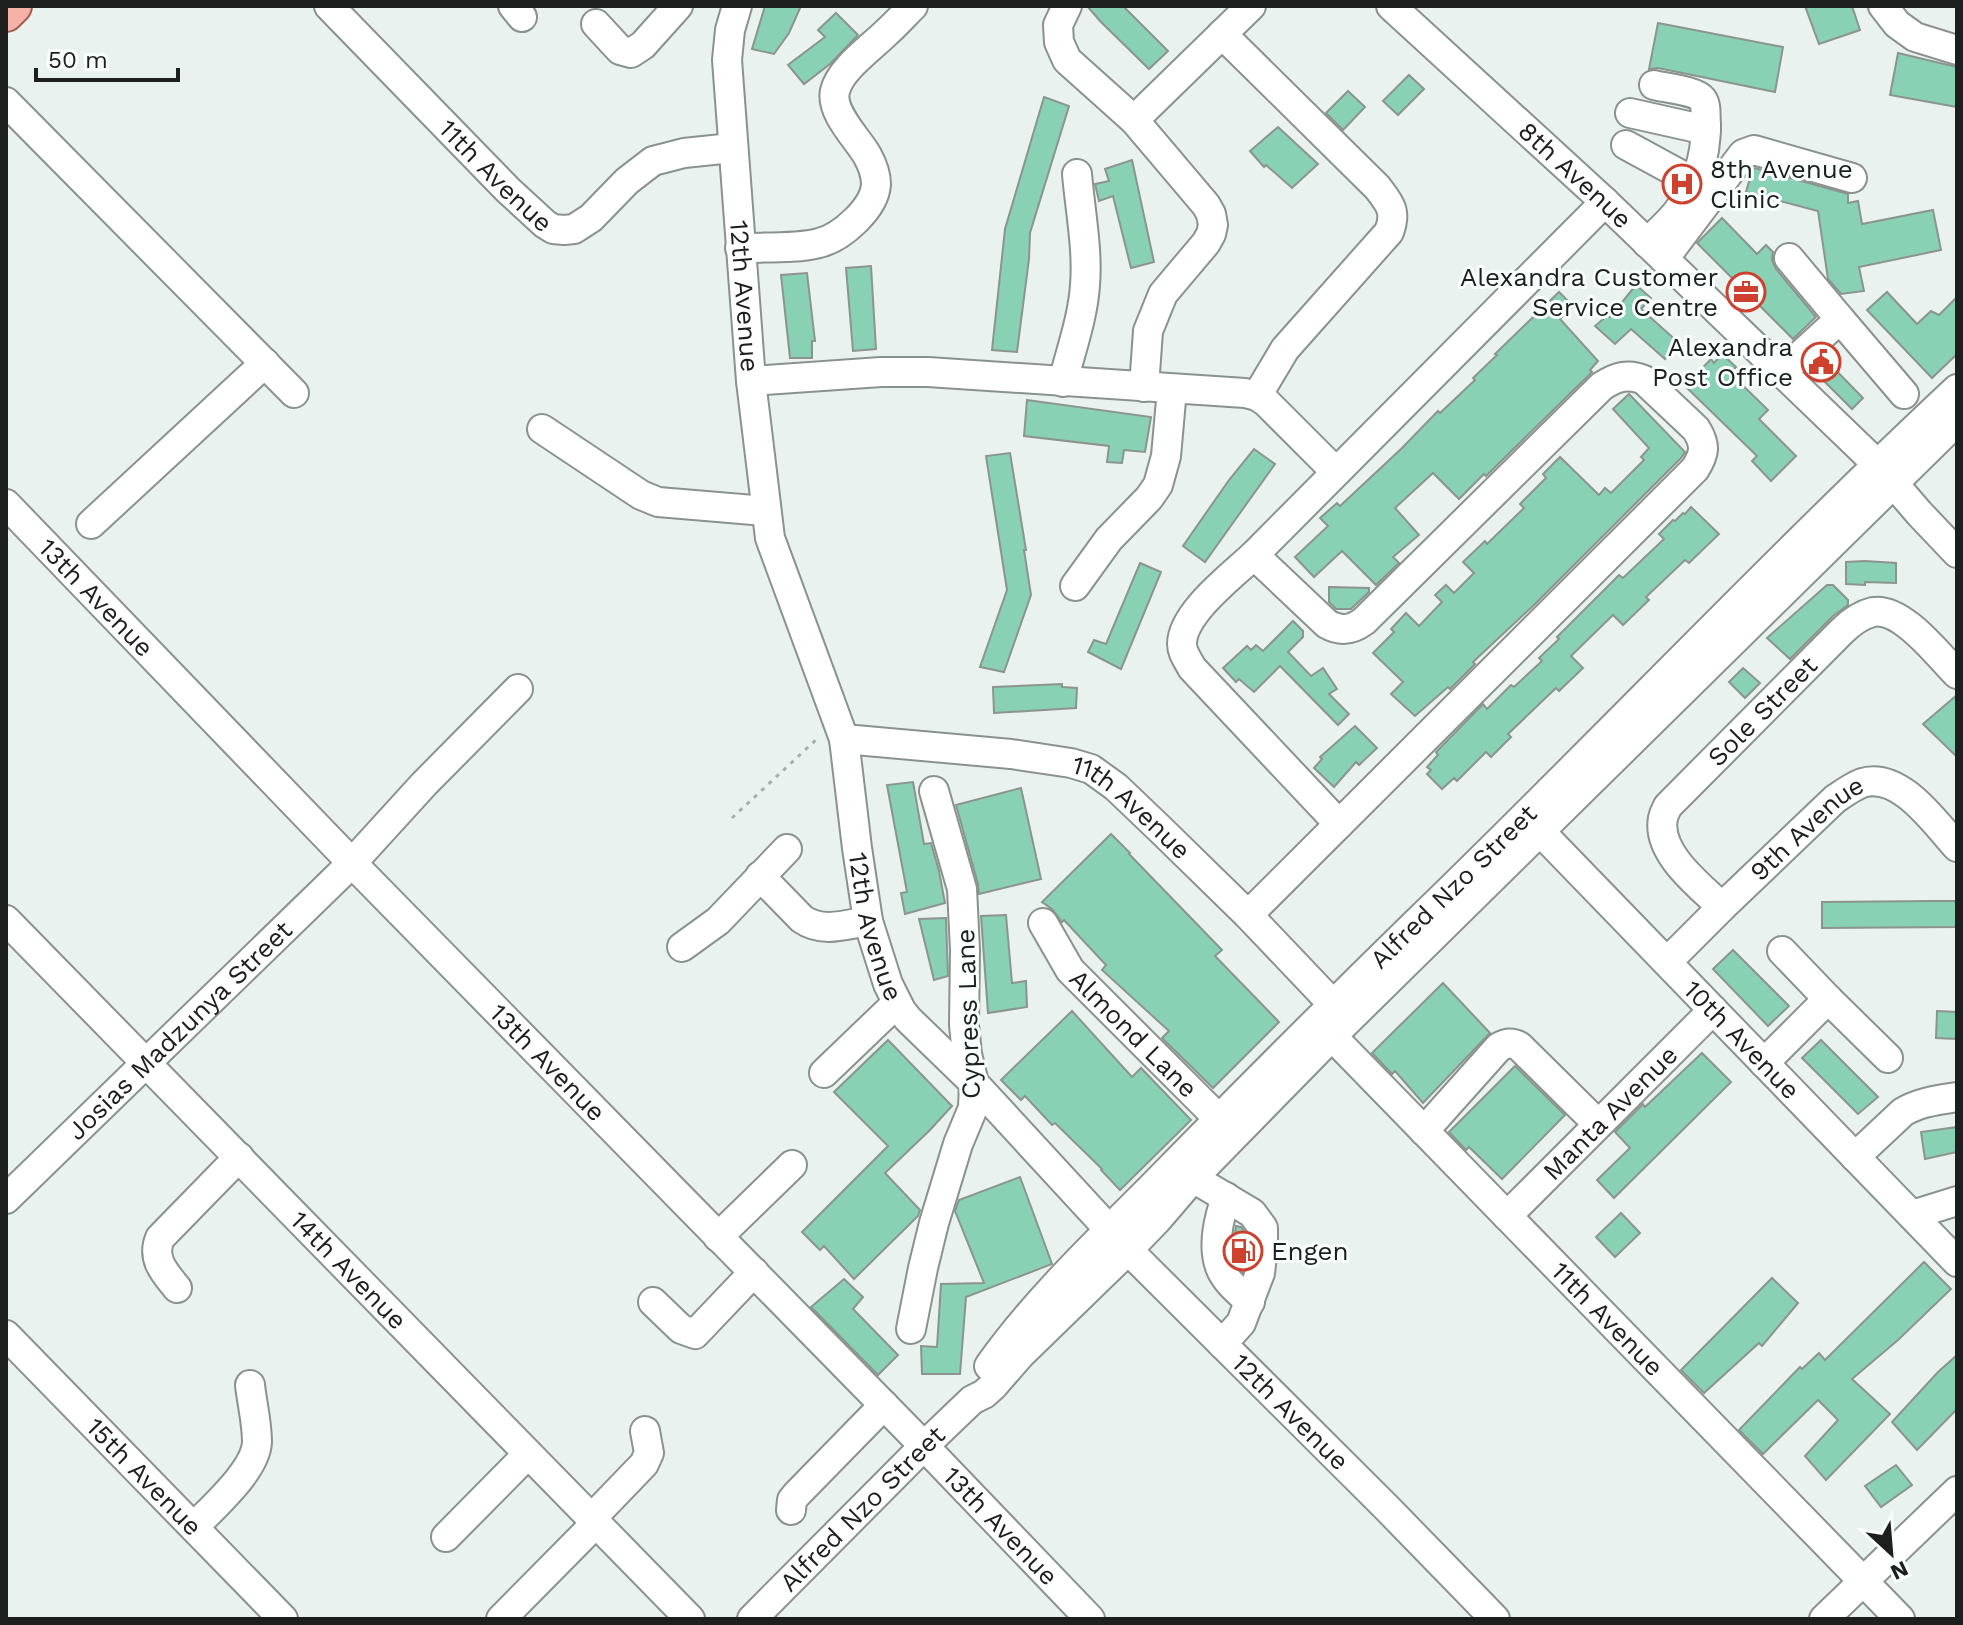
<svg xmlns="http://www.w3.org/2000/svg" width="1963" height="1625" font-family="'Work Sans',sans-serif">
  <rect width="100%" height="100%" fill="#e9f2ee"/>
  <g fill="#88d1b5" stroke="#8c9490" stroke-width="2">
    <polygon points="765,6 801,6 789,33 774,54 752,49"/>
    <polygon points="1087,6 1123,6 1168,51 1149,69 1101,22"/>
    <polygon points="1805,6 1852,6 1860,30 1819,44"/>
    <polygon points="836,13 858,35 830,64 804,84 788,65 825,37 818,30"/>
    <polygon points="1658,23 1783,47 1775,92 1658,68 1649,69"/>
    <polygon points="1898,53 1957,67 1957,107 1890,95"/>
    <polygon points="1409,75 1424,89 1398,115 1383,101"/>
    <polygon points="1348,91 1365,107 1343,130 1326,113"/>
    <polygon points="1044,97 1069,106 1030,233 1029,259 1017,352 992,350 1005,229"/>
    <polygon points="1278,127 1318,164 1292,188 1266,165 1264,167 1250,151"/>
    <polygon points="1132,160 1154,262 1131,268 1113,196 1099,201 1095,184 1109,181 1105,169"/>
    <polygon points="1755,168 1848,194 1848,203 1858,201 1862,224 1933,210 1941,250 1859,267 1864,291 1841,294 1828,279 1818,211 1746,192 1752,171"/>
    <polygon points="1722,218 1757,254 1766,245 1773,252 1772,260 1776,269 1816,317 1793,339 1697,243"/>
    <polygon points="871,266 876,349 853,351 846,268"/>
    <polygon points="807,273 815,341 812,341 812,358 790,358 781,275"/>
    <polygon points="1636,285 1651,298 1641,309 1679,343 1665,359 1631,329 1615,344 1595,326 1608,315 1610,317"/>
    <polygon points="1559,292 1573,306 1560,319 1598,361 1590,370 1592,372 1486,476 1484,474 1459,499 1433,473 1395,508 1419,535 1393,557 1399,563 1376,585 1342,551 1314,577 1295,557 1328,526 1320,518 1337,503 1340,506 1401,449 1438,411 1440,413 1475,380 1473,378 1497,355 1495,354"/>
    <polygon points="1887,292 1917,324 1931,311 1939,315 1957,297 1957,354 1932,378 1867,310"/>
    <polygon points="1722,354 1736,367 1730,373 1768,410 1759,419 1796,456 1771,481 1752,461 1757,456 1685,386 1711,359 1714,363"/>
    <polygon points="1823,357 1863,398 1852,409 1811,368"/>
    <polygon points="1629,394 1685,452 1681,458 1535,604 1473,662 1475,664 1450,689 1448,687 1415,716 1391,694 1403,682 1373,653 1394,632 1391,629 1406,613 1419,626 1442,602 1435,595 1446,585 1454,593 1474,573 1463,562 1485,541 1487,544 1524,508 1520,504 1546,478 1543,474 1560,457 1599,495 1605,488 1611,493 1644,460 1641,457 1649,448 1613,409"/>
    <polygon points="1027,400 1151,417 1145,452 1124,450 1122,463 1107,462 1109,446 1024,436"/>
    <polygon points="1254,449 1275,464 1205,562 1183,546 1229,480"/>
    <polygon points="1010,453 1026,550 1024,550 1031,595 1004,672 980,667 1007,590 986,456"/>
    <polygon points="1691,507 1719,534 1689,563 1685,560 1646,597 1649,600 1623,625 1613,615 1571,656 1583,668 1559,691 1556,688 1508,734 1511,737 1491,757 1486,752 1457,781 1454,778 1442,789 1427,774 1431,770 1427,767 1438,755 1436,752 1483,704 1487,709 1511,685 1514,687 1542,661 1539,658 1559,639 1557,637 1619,575 1623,578 1664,539 1659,534 1673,520 1675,521 1683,513 1685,514"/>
    <polygon points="1865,561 1896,563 1896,583 1865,582 1865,585 1846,584 1846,562"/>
    <polygon points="1140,563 1161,572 1121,669 1088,652 1094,640 1106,644"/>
    <polygon points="1827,585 1833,585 1848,600 1848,605 1833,616 1790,659 1767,638"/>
    <polygon points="1329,587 1369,588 1369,592 1351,609 1336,609 1329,602"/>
    <polygon points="1293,621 1303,631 1303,637 1288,652 1311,676 1323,668 1337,689 1329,694 1349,714 1338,725 1280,666 1254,692 1239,679 1236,682 1223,668 1247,646 1251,650 1256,645 1263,651"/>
    <polygon points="1743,668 1760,683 1745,698 1729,682"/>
    <polygon points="1062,684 1062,687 1077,688 1076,708 994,713 993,687"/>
    <polygon points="1957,695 1957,757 1923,724"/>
    <polygon points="1355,726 1377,748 1359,765 1356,762 1334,787 1314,768 1322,759 1320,757"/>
    <polygon points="913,782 924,844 931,843 939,871 945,903 905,914 901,893 907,892 887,785"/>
    <polygon points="1021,788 1041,879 979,894 978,884 956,805"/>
    <polygon points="1111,834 1130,853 1129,854 1222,950 1215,956 1279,1022 1213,1088 1162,1038 1169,1031 1102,970 1106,965 1064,920 1062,922 1052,909 1042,902"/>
    <polygon points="1934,901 1957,901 1957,927 1822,928 1822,902"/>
    <polygon points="1006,915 1012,983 1026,981 1027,1007 988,1013 981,916"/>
    <polygon points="946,918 948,976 934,980 919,919"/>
    <polygon points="1733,950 1789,1006 1768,1026 1713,969"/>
    <polygon points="1443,983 1490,1033 1423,1103 1395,1071 1392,1074 1372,1053"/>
    <polygon points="1072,1011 1132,1077 1141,1068 1191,1120 1120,1190 1101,1170 1102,1169 1055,1123 1052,1125 1025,1096 1021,1100 1001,1080"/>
    <polygon points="1937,1011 1957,1012 1957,1039 1936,1038"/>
    <polygon points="888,1040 952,1106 930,1130 885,1173 920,1210 918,1216 854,1279 824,1246 820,1250 802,1232 888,1146 834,1092"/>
    <polygon points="1821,1040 1878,1097 1858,1114 1802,1058"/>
    <polygon points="1702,1053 1731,1082 1614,1198 1597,1180 1630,1148 1615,1132 1643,1104 1645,1107"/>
    <polygon points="1515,1066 1565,1115 1502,1179 1469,1147 1466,1150 1449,1132"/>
    <polygon points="1957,1127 1957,1152 1925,1159 1921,1132"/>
    <polygon points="1020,1177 1052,1264 966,1297 960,1374 922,1374 921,1346 937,1347 941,1284 984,1283 955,1211 959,1200"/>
    <polygon points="1621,1213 1640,1233 1615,1257 1596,1237"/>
    <polygon points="1236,1226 1241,1227 1246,1234 1242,1271 1234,1255 1234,1241"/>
    <polygon points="1924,1262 1951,1289 1898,1340 1852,1379 1890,1414 1826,1480 1805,1456 1838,1420 1818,1400 1763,1454 1739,1430 1800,1367 1802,1369 1819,1353 1825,1360"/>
    <polygon points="1772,1278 1798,1303 1762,1346 1759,1343 1704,1393 1681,1370"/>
    <polygon points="844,1279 863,1297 853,1309 898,1355 878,1375 811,1307"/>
    <polygon points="1957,1355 1957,1409 1917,1450 1892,1422 1938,1372"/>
    <polygon points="1896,1465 1912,1485 1881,1507 1865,1486"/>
  </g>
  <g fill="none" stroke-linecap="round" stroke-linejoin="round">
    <defs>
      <g id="minor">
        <path id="s1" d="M329,6L508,190L545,224L553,229L564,230L574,229L591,218L627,181L653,161L684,153L732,148"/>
        <polyline points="513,6 522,17"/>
        <path id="s2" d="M737,6L730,30L727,60L751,381L770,538L844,739L857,848L868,921L888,984L901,1010L908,1019L974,1083L1128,1250L1387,1508L1495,1619"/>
        <polyline points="1067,6 1058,25 1059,42 1067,60 1134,120"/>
        <path id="s3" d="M1391,6L1605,202L1877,464L1919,513L1957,553"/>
        <polyline points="1883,6 1897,24 1915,37 1957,50"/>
        <polyline points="596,24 620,50 631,53 643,45 678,6"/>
        <path d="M1222,34L1377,187C1390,204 1397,211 1389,232L1285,349L1257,396"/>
        <polyline points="6,102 294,393"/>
        <polyline points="1630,113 1706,130"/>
        <polyline points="1626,145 1694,182"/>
        <path d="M1647,243C1657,233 1669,223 1678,211C1697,186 1706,155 1706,124C1705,116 1707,105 1702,99C1696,91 1665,88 1654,85"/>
        <path d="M740,248C764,247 797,249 819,243C841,238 875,208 876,184C876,174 872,164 867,155C857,138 830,112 835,91C840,69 871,48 887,32C896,24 904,15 913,6"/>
        <polyline points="1789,258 1840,319"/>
        <polyline points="1664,259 1743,154 1754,150 1852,178"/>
        <polyline points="1782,372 1840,319 1904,394"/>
        <polyline points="751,381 881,372 928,372 1245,393 1257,396 1266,402 1336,472"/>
        <path d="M1063,382C1071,350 1083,317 1085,285C1088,250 1080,209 1077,174"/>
        <polyline points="1144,387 1148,331 1163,294 1206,243 1211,234 1213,225 1211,214 1206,205 1134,120 1251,6"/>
        <polyline points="542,429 641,495 658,502 766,511"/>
        <path id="s4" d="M6,504L352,863L924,1446L1090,1619"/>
        <polyline points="91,524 265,363"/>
        <polyline points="1075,586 1109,539 1149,498 1158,485 1166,456 1172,389"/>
        <path id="s5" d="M844,739L1011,754L1071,763L1091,769L1116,787L1160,829L1248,915L1344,1016"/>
        <path id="s6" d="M1529,820L1957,1262"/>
        <path d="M1339,824L1192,668C1188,660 1182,653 1182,644C1182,613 1233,575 1254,555L1605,202"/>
        <path d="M760,876L802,919C822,933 845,925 868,921"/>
        <path id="s7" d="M1722,907C1700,886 1656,853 1663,818C1664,813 1666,810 1668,806L1841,632C1850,623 1860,615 1873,612C1902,607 1938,655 1957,674"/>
        <path d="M1248,915L1695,469C1705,453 1706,445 1696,429L1644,380C1628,373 1616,377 1602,386L1364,621C1352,630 1341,632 1327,624L1254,555"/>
        <path id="s8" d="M6,920L690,1619"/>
        <path id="s9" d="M1043,923L1070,970L1232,1132"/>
        <polyline points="682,947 718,921 787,849"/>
        <polyline points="1782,951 1828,999"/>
        <path id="s10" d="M1667,962L1722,907L1835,799C1844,793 1852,787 1862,783C1900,771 1935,823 1957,847"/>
        <path id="s11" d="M1320,1024L1900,1619"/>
        <polyline points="1764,1063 1828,999 1888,1058"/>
        <polyline points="824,1073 897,1003"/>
        <path d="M1424,1131L1499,1047C1507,1043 1511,1042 1519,1046L1598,1124"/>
        <path d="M1855,1157L1903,1112C1920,1102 1938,1100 1957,1097"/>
        <polyline points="1180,1164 1193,1178 1252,1213 1263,1228 1263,1248 1260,1273 1255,1286 1241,1323 1222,1344"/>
        <path d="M1226,1197C1219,1218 1212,1245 1220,1267C1225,1281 1239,1292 1250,1302"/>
        <path id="s12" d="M6,1199L352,863L424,784L518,689"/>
        <polyline points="1912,1215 1957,1201"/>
        <path id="s13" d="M1507,1216L1713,1010"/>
        <polyline points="718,1237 792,1165"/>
        <path d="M177,1288C165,1273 151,1259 160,1238L239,1157"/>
        <polyline points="653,1302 681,1329 695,1334 754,1272"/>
        <polyline points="911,1329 923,1268 934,1223 958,1144 973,1108 974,1083 967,1054 964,1025 965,950 962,889 934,791"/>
        <path id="s14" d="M6,1335L283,1619"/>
        <path id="s15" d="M989,1366C1036,1300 1095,1244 1152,1187C1239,1098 1327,1010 1416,923C1598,747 1772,562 1957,389"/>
        <polyline points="791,1510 792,1500 797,1494 884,1405"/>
        <polyline points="591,1519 644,1464 649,1453 645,1431"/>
        <path d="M194,1527C213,1507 256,1470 257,1442C257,1423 252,1403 250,1385"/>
        <polyline points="446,1537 528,1454"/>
        <polyline points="501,1619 596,1523"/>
        <path id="s16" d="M752,1619L924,1446L972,1400L984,1394L993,1386L1020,1355L1128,1250L1157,1220L1193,1178L1332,1036L1957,421"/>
        <polyline points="1824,1619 1957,1491"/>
      </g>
      <polyline id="major" points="6,14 14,6"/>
    </defs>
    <use href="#minor" stroke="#8a928e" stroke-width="32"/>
    <use href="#major" stroke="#a55d51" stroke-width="38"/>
    <polyline stroke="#a7aeab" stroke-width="3" stroke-dasharray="4 6" stroke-linecap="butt" points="732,818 818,738"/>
    <use href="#minor" stroke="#fff" stroke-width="28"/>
    <use href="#major" stroke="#f5b2a7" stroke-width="34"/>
  </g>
  <defs>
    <symbol id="hospital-ring" viewBox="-11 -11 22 22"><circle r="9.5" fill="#f9fffc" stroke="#ce412f" stroke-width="1.5"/><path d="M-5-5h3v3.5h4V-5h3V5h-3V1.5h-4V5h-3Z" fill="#ce412f"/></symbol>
    <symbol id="office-ring" viewBox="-11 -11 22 22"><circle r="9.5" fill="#f9fffc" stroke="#ce412f" stroke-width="1.5"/><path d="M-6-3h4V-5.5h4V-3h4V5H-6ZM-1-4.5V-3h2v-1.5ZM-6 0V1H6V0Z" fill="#ce412f"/></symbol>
    <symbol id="civic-ring" viewBox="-11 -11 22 22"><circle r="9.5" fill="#f9fffc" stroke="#ce412f" stroke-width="1.5"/><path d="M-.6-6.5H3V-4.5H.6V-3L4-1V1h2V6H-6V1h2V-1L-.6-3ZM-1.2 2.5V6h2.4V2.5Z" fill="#ce412f"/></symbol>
    <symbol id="fuel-ring" viewBox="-11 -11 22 22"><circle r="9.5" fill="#f9fffc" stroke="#ce412f" stroke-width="1.5"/><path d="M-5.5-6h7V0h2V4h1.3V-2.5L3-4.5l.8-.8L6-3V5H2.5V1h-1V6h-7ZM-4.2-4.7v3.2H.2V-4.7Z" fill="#ce412f"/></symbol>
  </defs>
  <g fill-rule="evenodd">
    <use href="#hospital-ring" x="1660" y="162" width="44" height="44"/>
    <use href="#office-ring" x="1724" y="270" width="44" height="44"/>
    <use href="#civic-ring" x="1799" y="340" width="44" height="44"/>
    <use href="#fuel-ring" x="1221" y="1229" width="44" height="44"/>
  </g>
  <g text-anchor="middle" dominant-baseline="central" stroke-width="6" stroke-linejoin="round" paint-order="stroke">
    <g font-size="26" fill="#1c1f1e" stroke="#f9fffc" text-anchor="start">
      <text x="1710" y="169">8th Avenue<tspan x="1710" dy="30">Clinic</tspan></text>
      <text x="1718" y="277" text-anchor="end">Alexandra Customer<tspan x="1718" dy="30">Service Centre</tspan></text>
      <text x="1793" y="347" text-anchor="end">Alexandra<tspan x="1793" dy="30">Post Office</tspan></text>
      <text x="1271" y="1251">Engen</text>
    </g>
    <g font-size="26" fill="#1c1f1e" stroke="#f9fffc">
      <text stroke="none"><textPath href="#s1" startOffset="238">11th Avenue</textPath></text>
      <text stroke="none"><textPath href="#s3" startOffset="250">8th Avenue</textPath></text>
      <text stroke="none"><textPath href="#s2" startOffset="292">12th Avenue</textPath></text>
      <text stroke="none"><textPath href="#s4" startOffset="130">13th Avenue</textPath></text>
      <text stroke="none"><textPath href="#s7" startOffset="258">Sole Street</textPath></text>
      <text stroke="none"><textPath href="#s5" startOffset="304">11th Avenue</textPath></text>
      <text stroke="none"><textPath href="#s10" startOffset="194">9th Avenue</textPath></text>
      <text stroke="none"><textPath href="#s15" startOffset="668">Alfred Nzo Street</textPath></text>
      <text stroke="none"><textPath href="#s2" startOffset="940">12th Avenue</textPath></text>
      <text transform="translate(968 1014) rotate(-92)">Cypress Lane</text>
      <text stroke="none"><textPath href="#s12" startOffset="242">Josias Madzunya Street</textPath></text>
      <text stroke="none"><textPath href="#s9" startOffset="144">Almond Lane</textPath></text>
      <text stroke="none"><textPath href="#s6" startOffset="306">10th Avenue</textPath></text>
      <text stroke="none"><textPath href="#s4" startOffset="778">13th Avenue</textPath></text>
      <text stroke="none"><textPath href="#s13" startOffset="146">Manta Avenue</textPath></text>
      <text stroke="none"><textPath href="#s8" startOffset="490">14th Avenue</textPath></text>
      <text stroke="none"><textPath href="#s11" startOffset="412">11th Avenue</textPath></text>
      <text stroke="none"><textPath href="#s2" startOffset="1588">12th Avenue</textPath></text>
      <text stroke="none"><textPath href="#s14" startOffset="198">15th Avenue</textPath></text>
      <text stroke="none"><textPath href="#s16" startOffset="156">Alfred Nzo Street</textPath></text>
      <text stroke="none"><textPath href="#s4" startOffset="1426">13th Avenue</textPath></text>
    </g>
  </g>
  <rect width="1963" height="1625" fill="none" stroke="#1c1f1e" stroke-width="16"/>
  <g transform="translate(1891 1553) rotate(154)" stroke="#f9fffc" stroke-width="6" paint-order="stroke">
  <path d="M0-6L14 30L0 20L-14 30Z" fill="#1c1f1e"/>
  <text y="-12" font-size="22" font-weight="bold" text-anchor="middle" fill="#1c1f1e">N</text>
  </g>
  <path d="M36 68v12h142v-12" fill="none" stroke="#1c1f1e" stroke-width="4"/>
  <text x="48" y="68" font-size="24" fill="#1c1f1e" stroke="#f9fffc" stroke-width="6" paint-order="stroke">50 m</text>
</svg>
